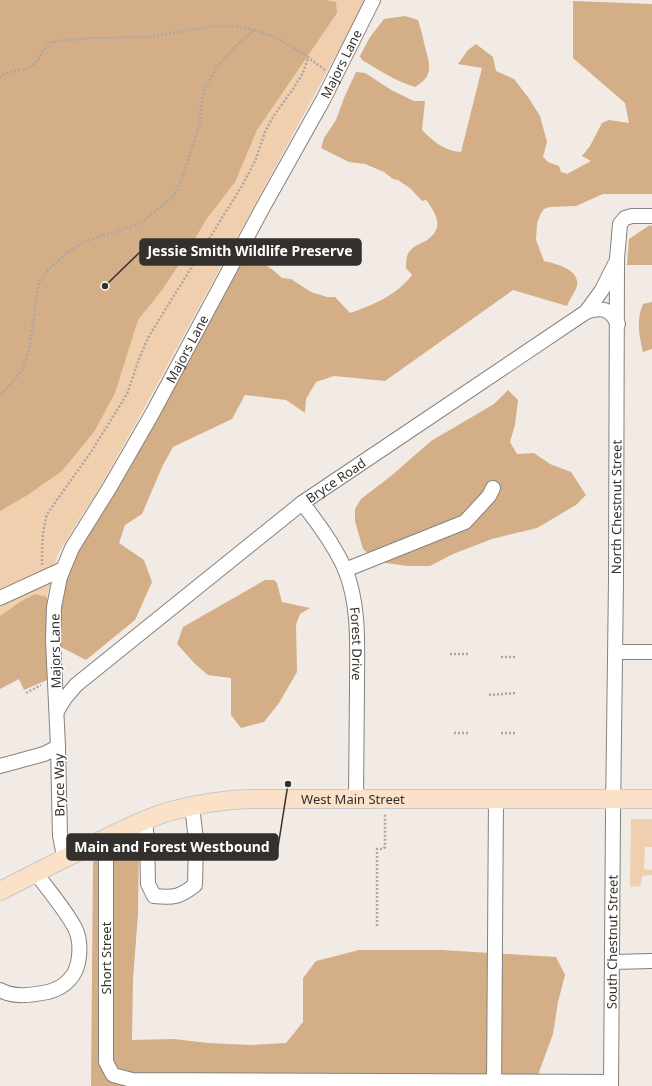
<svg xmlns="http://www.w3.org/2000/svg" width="652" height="1086" font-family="'Noto Sans',sans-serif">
  <rect width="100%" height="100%" fill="#f2ebe5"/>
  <g fill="#f0cfae">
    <polygon points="0,0 366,0 136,423 99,489 78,521 57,556 47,597 35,594 0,616"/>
    <polygon points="631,819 652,819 652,847 645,847 644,869 652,870 652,875 642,876 641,886 630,887"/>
  </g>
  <g fill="#d4ae86">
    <polygon points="0,0 325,0 336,2 337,13 257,130 235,182 206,220 186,254 162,290 138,320 115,393 94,432 62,471 26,496 0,511"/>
    <path d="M573,1L652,4V194H603L576,206L550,207L544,209L541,213L537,223L536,240L544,261C557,264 583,270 576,289C573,295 569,300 567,306L513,290L385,381L334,376L316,382L306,399L305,413L286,400L245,395L232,419L173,447L163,465L142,514L125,525L119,543L144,560L152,582L135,620L86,660L57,645L60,608L66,577L77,549L245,251L273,270L282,278L291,279L311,292L327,297H335L350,313C373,305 397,295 412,275L406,268C406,263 406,256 409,252C414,245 421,244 427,240C445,228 436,213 426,200L422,201L411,189L398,180L393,179L384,172L365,164L349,162L321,148L324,138L336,120L344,98L356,72L365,73L393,91L414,101H425L422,130C433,141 444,151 461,152L482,68L458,64L468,50L476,44L493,57L496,71L514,79L528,97L540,116L547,142L543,157L548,162L559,166L561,172L567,174L591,161L582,156L590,146L602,123L609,120L629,123L625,103L573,58Z"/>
    <path d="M405,16L418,20C421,29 423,38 425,47C430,65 434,76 415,87C397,82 379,70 362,60L360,56L370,37L384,19Z"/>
    <polygon points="650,225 652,226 652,265 627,265 629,239"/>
    <path d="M652,302V349L643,352C639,336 636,319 643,304Z"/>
    <polygon points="508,390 518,400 515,425 510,442 517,454 534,453 550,464 571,472 586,495 576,505 537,528 492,539 453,554 430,566 408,566 378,562 363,549 355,521 355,509 361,499 391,476 431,441 494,404"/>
    <polygon points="265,580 274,580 277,583 282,602 310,608 300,614 296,625 297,672 279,703 264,722 241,728 231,715 231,678 208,675 195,664 177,644 183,627"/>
    <polygon points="35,594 47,597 47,680 24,690 19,679 0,689 0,616 20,602"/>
    <polygon points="139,840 138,914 133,979 132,1040 174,1039 208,1043 251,1045 286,1043 303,1022 303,978 316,961 359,950 442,950 556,957 565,975 558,1002 553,1034 534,1086 91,1086 93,862"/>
  </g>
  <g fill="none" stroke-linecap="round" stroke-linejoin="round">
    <defs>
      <g id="minor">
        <path d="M586,312C602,307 610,308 618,324"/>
        <path id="s1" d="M302,503C319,524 334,545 345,569C360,606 357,647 357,686C357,724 356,761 356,799"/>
        <polyline points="345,570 465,522 489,496 493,488"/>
        <polyline points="0,598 63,569"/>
        <polyline points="616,652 652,652"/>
        <path id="s2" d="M57,711L65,698L76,685L302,503L586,312L602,290L615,264"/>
        <polyline points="0,766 44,754 58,747"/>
        <path d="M145,821L147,840L148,884L154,896C174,898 180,897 195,885L196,840L192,806"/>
        <polyline points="106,838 106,1062 113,1075 132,1080 611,1082"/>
        <path id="s3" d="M66,858L63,851L60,836L58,747L53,640L54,607L60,577L72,548L110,487L152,414L262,209L323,100L373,0"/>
        <polyline points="613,962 652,961"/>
        <path d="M0,990C14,998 32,995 48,992C55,990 64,986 69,980C81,969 82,942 75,928C65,909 48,890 36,873"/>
        <polyline points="494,1086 496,799"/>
        <path id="s4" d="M611,1086L613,815L616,579L617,259L620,224L625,218L632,216H652"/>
      </g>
      <g id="major">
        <path id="s5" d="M0,891C35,873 71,855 106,838C127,828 149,817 171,811C197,804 223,800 249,799H652"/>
      </g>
    </defs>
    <use href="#minor" stroke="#86817b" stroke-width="16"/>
    <use href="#major" stroke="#cac9c9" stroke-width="20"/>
    <g stroke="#aca6a2" stroke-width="2.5" stroke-dasharray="2 2" stroke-linecap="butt">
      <path d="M254,30C283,38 301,52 325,70"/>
      <polyline points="0,78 3,75 13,71 26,69 36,63 43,51 50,43 59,41 92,38 148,37 214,26 237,26 254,30 235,47 215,70 204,90 201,106 200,124 183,176 173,197 141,223 86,241 64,255 48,270 39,282 29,350 23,369 0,396"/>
      <path d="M42,565C42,548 42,531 47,514L91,452L127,394L140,356L149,336L243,184L255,161L265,132L273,117L293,89L303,73L308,58"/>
      <polyline points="450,654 469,654"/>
      <polyline points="501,657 517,657"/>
      <polyline points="26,693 41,685"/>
      <polyline points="489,695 517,693"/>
      <polyline points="454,733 468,733"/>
      <polyline points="501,733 517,733"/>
      <polyline points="377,926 377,849 383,849 385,847 385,814"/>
    </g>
    <use href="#minor" stroke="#fff" stroke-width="14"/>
    <use href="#major" stroke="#fae1c8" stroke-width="18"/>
  </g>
  <g text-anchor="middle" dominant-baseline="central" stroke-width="3" stroke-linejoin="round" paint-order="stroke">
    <g font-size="13" fill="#33302e" stroke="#fff">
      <text stroke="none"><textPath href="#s3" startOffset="868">Majors Lane</textPath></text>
      <text stroke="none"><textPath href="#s3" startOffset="544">Majors Lane</textPath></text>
      <text stroke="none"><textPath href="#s2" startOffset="363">Bryce Road</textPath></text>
      <text stroke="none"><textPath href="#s4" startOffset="579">North Chestnut Street</textPath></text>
      <text stroke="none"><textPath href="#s1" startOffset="155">Forest Drive</textPath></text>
      <text transform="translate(55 651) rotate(-91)">Majors Lane</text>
      <text transform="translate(59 785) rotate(-91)">Bryce Way</text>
      <text stroke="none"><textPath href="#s5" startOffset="372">West Main Street</textPath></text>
      <text stroke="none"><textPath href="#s4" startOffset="144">South Chestnut Street</textPath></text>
      <text transform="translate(106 958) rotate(-90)">Short Street</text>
    </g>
  </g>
  <path fill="none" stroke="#33302e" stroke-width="1.5" d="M105 286L140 252M288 784L278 847"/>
  <g fill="#33302e" stroke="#fff" stroke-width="1.5">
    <circle cx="105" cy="286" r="4"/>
    <circle cx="288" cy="784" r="4"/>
  </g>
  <g fill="#33302e" stroke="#33302e" stroke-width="1.5">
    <rect x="140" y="239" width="221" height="26" rx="4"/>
    <rect x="67" y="834" width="211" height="26" rx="4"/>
  </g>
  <g font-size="14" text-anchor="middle" font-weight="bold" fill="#fff">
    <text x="250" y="256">Jessie Smith Wildlife Preserve</text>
    <text x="172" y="852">Main and Forest Westbound</text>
  </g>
</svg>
